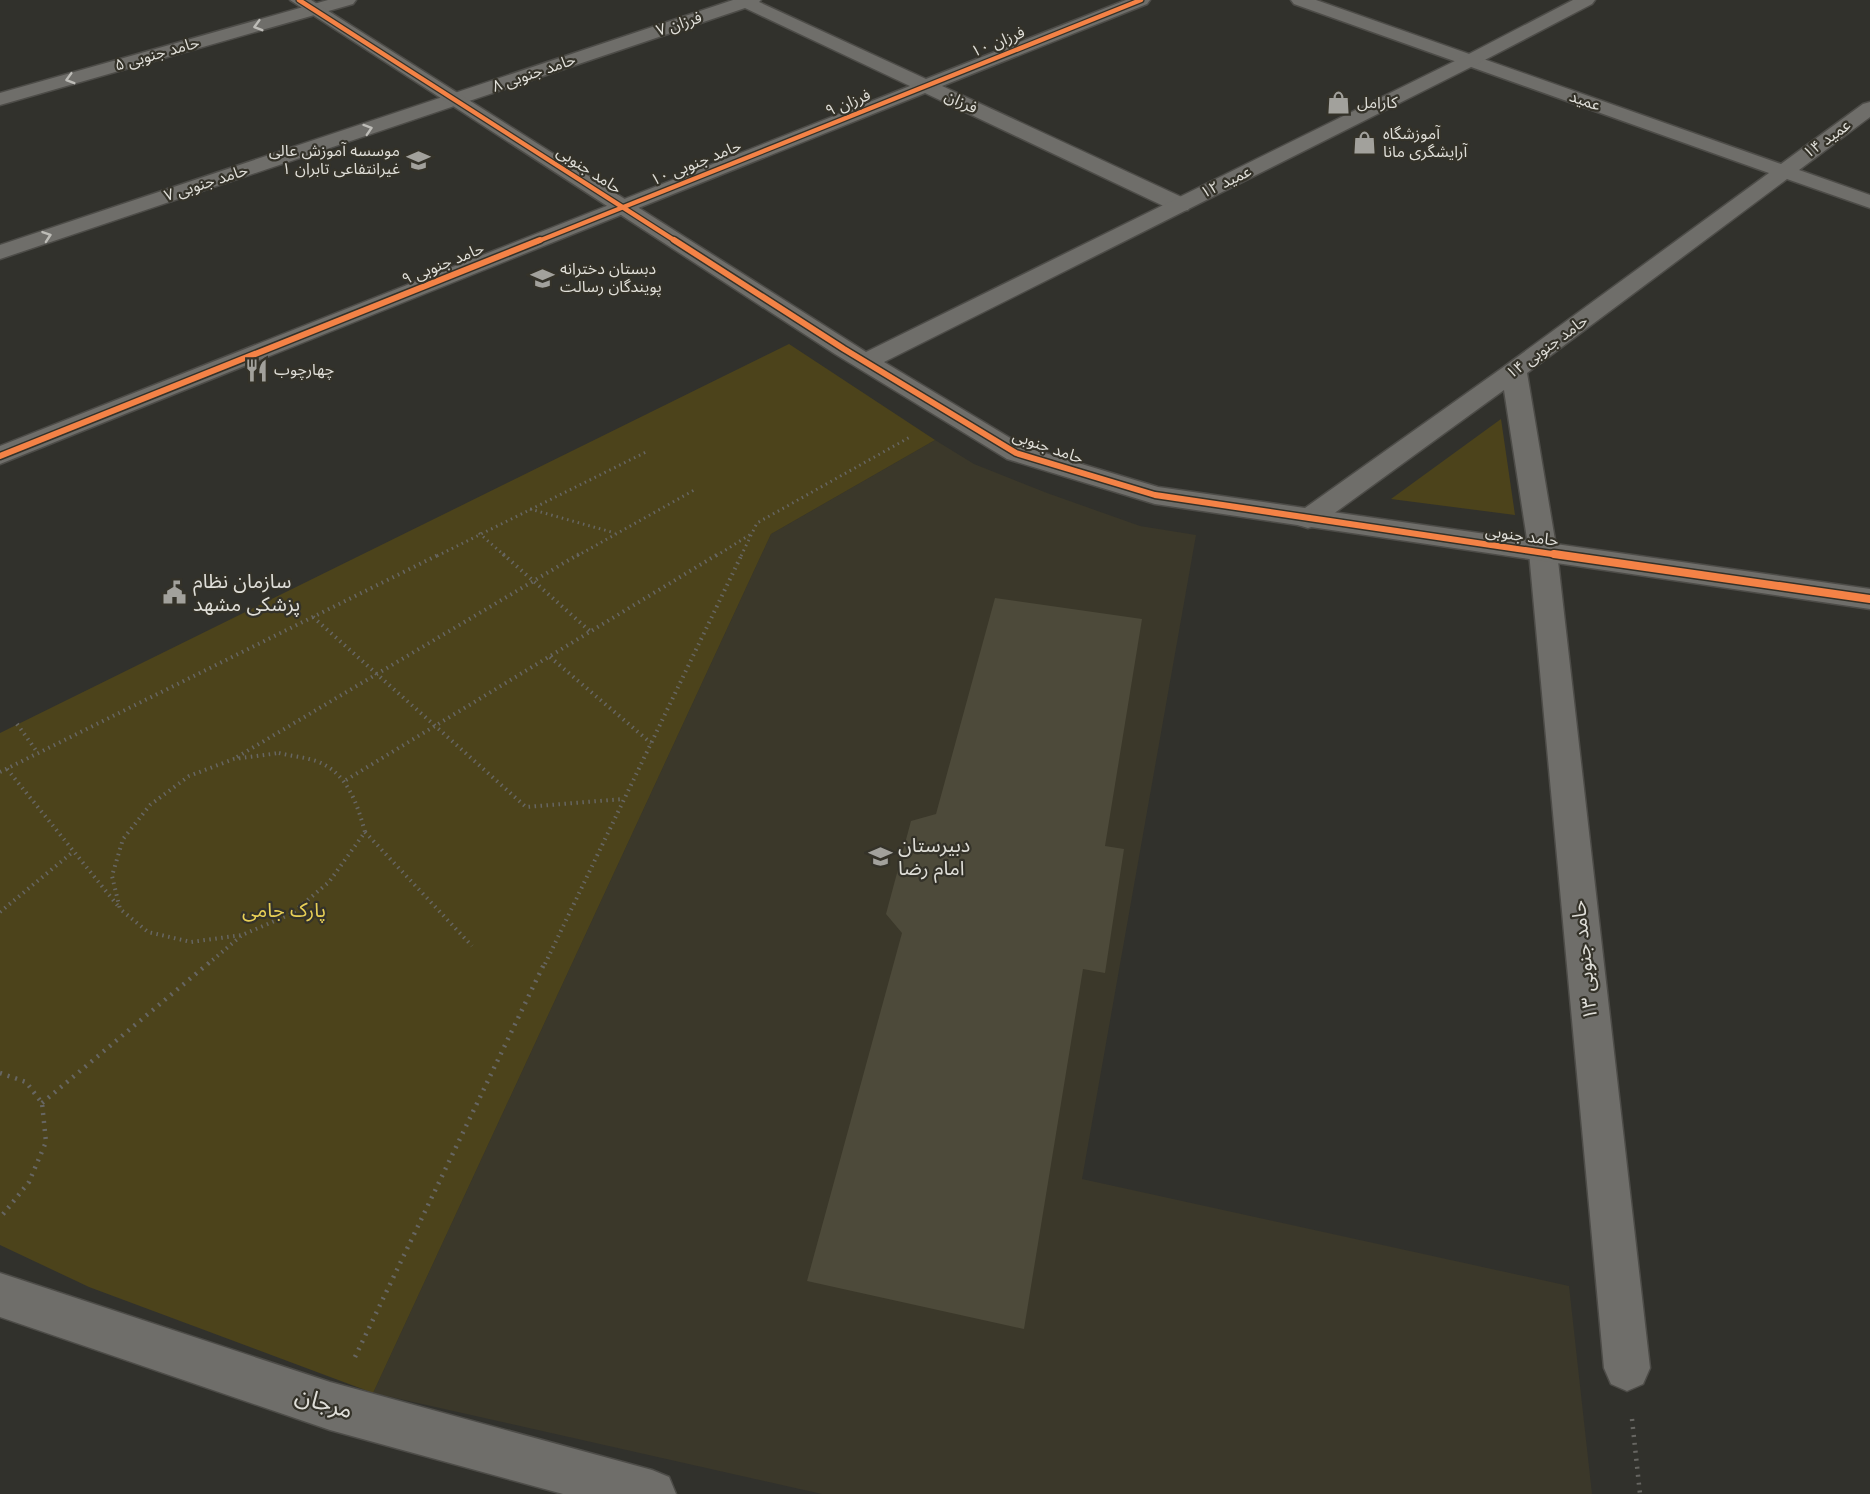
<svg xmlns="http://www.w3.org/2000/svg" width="1870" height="1494" font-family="'Varela Round','Noto Sans Arabic',sans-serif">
  <rect width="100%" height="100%" fill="#31312c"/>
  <polygon fill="#3b382a" points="935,440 974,464 1047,493 1140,526 1196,535 1082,1179 1569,1286 1592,1494 822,1494 373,1393 771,534"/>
  <g fill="#4c431b">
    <polygon points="789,344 935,440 771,534 373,1393 89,1287 0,1245 0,733"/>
    <polygon points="1501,419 1515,515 1391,499"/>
  </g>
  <polygon fill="#4d4a3a" points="995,598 1142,619 1105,846 1124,849 1105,973 1083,969 1024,1329 807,1281 902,933 886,914 911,821 936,814"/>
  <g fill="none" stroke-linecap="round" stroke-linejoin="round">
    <defs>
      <g id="minor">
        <polygon points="328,0 356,0 353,4 0,105 0,93"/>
        <polygon points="733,0 761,0 759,2 926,79 1126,0 1150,0 1147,4 942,86 1188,200 1191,205 1188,210 1180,211 1172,210 925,93 0,464 0,446 910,86 745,8 0,259 0,245"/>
        <polygon points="1291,0 1316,0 1781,164 1863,104 1870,102 1870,117 1799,170 1870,195 1870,208 1787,179 1527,373 1557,552 1650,1368 1643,1384 1627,1391 1611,1384 1604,1368 1529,552 1504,390 1318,525 1308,528 1298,525 1294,519 1298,513 1505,366 1769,173 1294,4"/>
        <polygon points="0,1273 330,1382 652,1470 669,1477 676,1494 563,1494 330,1430 0,1317"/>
      </g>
      <polygon id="tertiary" points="290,0 311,0 866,352 1465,56 1573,0 1595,0 1592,4 1477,64 884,362 1025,447 1158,487 1870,589 1870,609 1155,504 1007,459 835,354"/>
    </defs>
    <use href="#minor" stroke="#4d4c48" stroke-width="3"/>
    <use href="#tertiary" stroke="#4d4c48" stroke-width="3"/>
    <g stroke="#676662" stroke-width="3" stroke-dasharray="1.5 4" stroke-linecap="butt">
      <polyline points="530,509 615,533"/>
      <polyline points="479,533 505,556"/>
      <polyline points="437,556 646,452"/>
      <polyline points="577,556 696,489"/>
      <polyline points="716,556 751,534"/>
      <polyline points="741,556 757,523 910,437"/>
    </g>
    <g stroke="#676662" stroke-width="4" stroke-dasharray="1.5 4.5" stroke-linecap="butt">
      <polyline points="503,554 591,632"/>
      <polyline points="313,617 526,807 623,799"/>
      <polyline points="550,657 651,743"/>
      <polyline points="17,724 38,753"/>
      <path d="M279,753C291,756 304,757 316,761C347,772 357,803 365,832L329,882L291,914L242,935L191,942L148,932L120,909L112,876L123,839L150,805L189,776L234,759Z"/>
      <polyline points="237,757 579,554"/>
      <polyline points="7,769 118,906"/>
      <polyline points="0,772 440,554"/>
      <polyline points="346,780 718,554"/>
      <polyline points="365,832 472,946"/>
      <polyline points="0,912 74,851"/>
      <polyline points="208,964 241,936"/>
      <polyline points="545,964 742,554"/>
    </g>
    <g stroke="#676662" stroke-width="4.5" stroke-dasharray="2 6" stroke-linecap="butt">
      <polyline points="0,1073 26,1082 42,1103 46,1142 29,1182 0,1218"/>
      <polyline points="42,1103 210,962"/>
      <polyline points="355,1357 545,962"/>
      <polyline points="1632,1419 1640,1494"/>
    </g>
    <use href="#minor" fill="#6f6e6a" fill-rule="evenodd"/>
    <use href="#tertiary" fill="#6f6e6a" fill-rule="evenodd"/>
    <defs>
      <g id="cycleway-far2">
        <polyline points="299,0 677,242"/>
        <polyline points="536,242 1141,0"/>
      </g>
      <g id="cycleway-far1">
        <polyline points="674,240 844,349 1016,453 1155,495 1565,556"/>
        <polyline points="0,456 540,240"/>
      </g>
      <polyline id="cycleway" points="1554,554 1870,599"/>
    </defs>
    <use href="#cycleway-far2" stroke="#343229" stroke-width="7"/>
    <use href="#cycleway-far1" stroke="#343229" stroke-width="9"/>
    <use href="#cycleway" stroke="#343229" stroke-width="11"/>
    <use href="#cycleway-far2" stroke="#f48246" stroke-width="4.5"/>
    <use href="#cycleway-far1" stroke="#f48246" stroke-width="6"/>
    <use href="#cycleway" stroke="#f48246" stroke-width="8"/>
  </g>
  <defs><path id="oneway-chevron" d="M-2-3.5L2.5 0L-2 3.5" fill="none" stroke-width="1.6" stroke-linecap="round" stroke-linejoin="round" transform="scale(1.5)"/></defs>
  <g stroke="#bdbcb7">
    <use href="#oneway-chevron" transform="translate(258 26) rotate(164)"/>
    <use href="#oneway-chevron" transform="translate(70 79) rotate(164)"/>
    <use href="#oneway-chevron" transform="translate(368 129) rotate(-18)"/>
    <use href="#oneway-chevron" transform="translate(47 236) rotate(-19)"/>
  </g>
  <defs>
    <symbol id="shop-bare" viewBox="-9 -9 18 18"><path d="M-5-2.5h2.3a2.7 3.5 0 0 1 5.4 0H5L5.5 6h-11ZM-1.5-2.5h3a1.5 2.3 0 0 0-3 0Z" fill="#a2a19c" stroke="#343229" stroke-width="2.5" paint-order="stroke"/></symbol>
    <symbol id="university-bare" viewBox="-9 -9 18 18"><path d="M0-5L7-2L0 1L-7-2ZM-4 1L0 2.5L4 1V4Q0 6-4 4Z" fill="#a2a19c" stroke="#343229" stroke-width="2.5" paint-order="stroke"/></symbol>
    <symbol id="school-bare" viewBox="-9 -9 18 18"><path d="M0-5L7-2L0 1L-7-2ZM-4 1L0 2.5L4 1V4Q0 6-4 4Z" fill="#a2a19c" stroke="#343229" stroke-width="2.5" paint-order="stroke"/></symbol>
    <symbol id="restaurant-bare" viewBox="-9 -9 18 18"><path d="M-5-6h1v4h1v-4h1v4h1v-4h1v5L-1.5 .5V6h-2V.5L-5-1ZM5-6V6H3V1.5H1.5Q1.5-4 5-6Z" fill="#a2a19c" stroke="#343229" stroke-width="2.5" paint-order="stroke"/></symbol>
    <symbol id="civic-bare" viewBox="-9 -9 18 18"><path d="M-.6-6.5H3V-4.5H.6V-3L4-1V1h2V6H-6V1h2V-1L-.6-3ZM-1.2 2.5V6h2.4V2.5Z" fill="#a2a19c" stroke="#343229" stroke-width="2.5" paint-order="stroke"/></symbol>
  </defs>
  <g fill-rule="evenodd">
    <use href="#shop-bare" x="1322" y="86" width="33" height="33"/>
    <use href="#shop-bare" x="1348" y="126" width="33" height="33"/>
    <use href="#university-bare" x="402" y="144" width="33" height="33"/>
    <use href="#school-bare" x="526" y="262" width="33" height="33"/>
    <use href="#restaurant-bare" x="240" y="354" width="33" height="33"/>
    <use href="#civic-bare" x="158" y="576" width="33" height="33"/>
    <use href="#school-bare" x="864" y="840" width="33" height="33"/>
  </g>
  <g text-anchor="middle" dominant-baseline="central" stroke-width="4.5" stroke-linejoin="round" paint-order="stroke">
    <g font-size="16" fill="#dfded8" stroke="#343229">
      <text transform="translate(679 24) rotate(-18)">فرزان ۷</text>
      <text transform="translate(998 42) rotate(-22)">فرزان ۱۰</text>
      <text transform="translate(157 54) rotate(-16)">حامد جنوبی ۵</text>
      <text transform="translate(534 73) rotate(-19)">حامد جنوبی ۸</text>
      <text transform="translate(1585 101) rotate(19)">عمید</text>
      <text transform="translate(961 102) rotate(25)">فرزان</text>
      <text transform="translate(848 103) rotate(-22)">فرزان ۹</text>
      <text transform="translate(1827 139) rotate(-36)">عمید ۱۴</text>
      <text transform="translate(696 163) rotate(-22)">حامد جنوبی ۱۰</text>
      <text transform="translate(589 170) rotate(33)">حامد جنوبی</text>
      <text transform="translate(1226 182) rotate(-26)">عمید ۱۲</text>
      <text transform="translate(206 183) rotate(-18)">حامد جنوبی ۷</text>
      <text transform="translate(443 264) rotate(-22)">حامد جنوبی ۹</text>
      <text transform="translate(1547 347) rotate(-36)">حامد جنوبی ۱۴</text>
      <text transform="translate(1048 447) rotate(19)">حامد جنوبی</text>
      <text transform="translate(1522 536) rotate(8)">حامد جنوبی</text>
    </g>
    <g font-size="16" fill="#dfded8" stroke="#343229" text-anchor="start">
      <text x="1357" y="103">کارامل</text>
      <text x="1383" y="134">آموزشگاه<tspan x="1383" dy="18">آرایشگری مانا</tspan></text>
      <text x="400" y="151" text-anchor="end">موسسه آموزش عالی<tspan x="400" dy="18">غیرانتفاعی تابران ۱</tspan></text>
      <text x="560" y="269">دبستان دخترانه<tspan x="560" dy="18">پویندگان رسالت</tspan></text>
      <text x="274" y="370">چهارچوب</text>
    </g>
    <g font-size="20" fill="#dfded8" stroke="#343229" text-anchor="start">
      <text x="193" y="582">سازمان نظام<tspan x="193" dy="23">پزشکی مشهد</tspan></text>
      <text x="898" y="846">دبیرستان<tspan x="898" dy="23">امام رضا</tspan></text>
    </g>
    <g font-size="20" fill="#e8cf56" stroke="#343229">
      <text x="284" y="911">پارک جامی</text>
    </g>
    <g font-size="20" fill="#dfded8" stroke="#343229">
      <text transform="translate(1585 960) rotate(-96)">حامد جنوبی ۱۳</text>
    </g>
    <g font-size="24" fill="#dfded8" stroke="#343229">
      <text transform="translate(324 1403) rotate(17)">مرجان</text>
    </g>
  </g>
</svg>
